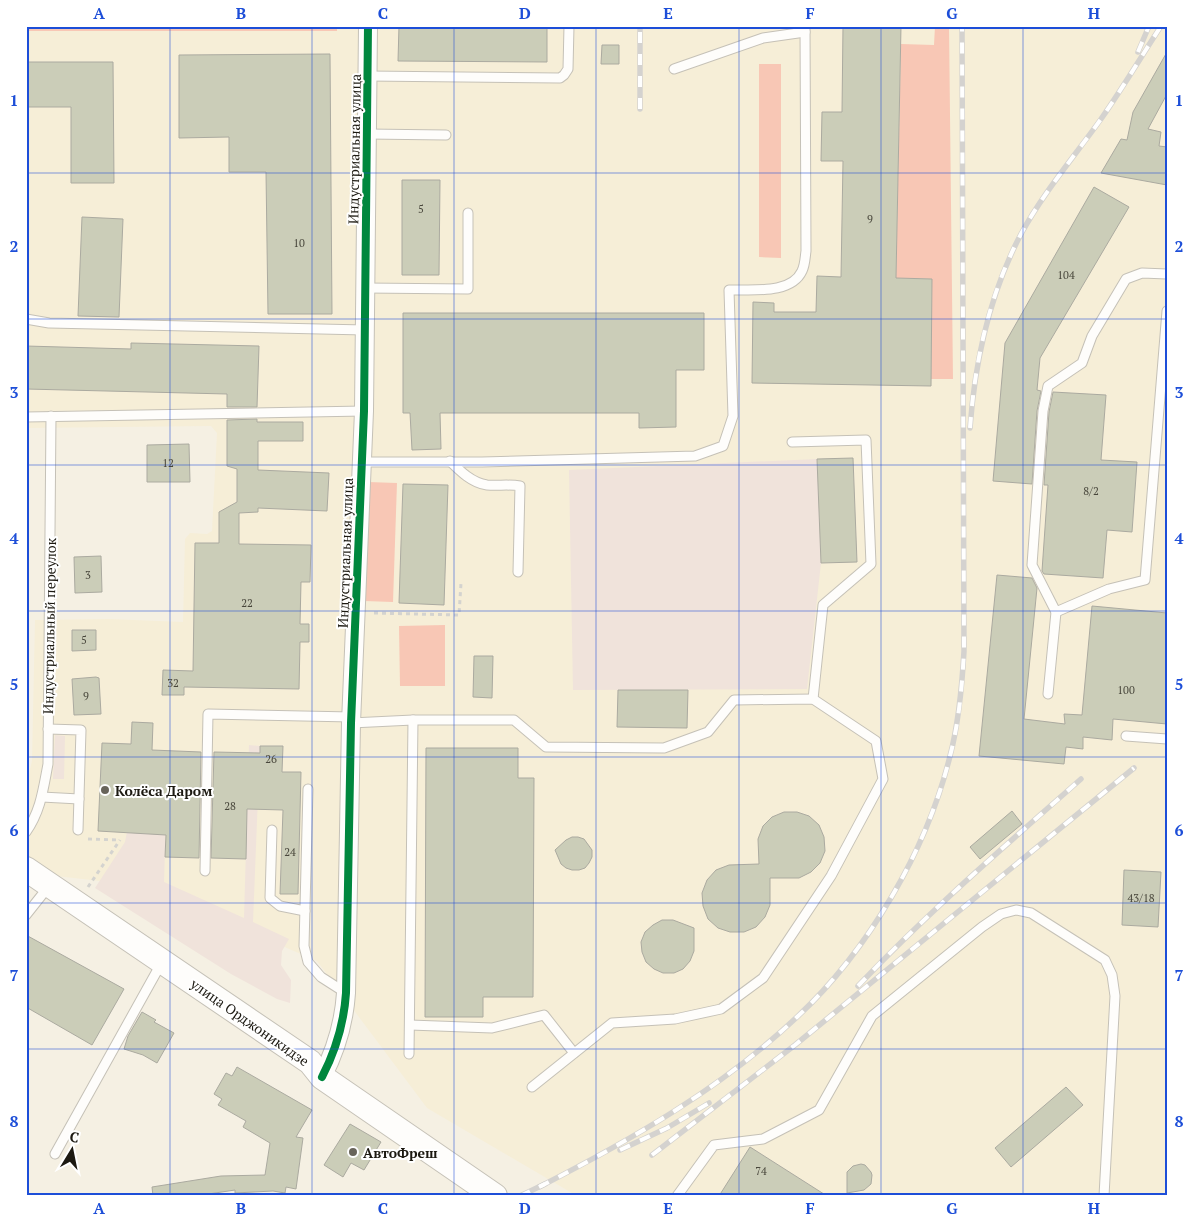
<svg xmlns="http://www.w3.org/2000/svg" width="1193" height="1222" font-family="'PT Serif',serif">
  <rect width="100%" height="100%" fill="#f5f0e3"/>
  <polygon fill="#f6eed7" points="26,26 1167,26 1167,1196 577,1196 427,1108 317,961 144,886 56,876 26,855 26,786 32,761 35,620 109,619 183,622 185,539 190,533 207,534 212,531 217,433 211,426 26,428"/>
  <g fill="#f0e3db">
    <polygon points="817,459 821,563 807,689 573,690 569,470"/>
    <polygon points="55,735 65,736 64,779 53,779"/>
    <polygon points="249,745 260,746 253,922 289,939 282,951 281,965 291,980 290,1003 277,999 231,974 95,888 125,842 127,832 168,751 164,882 244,918"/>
  </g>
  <g fill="#f8c7b5">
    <rect x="26" y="26" width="311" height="5"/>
    <polygon points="935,26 949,26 953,379 931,379 932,279 896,278 901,44 934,45"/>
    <polygon points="759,64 781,64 781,258 759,257"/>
    <polygon points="368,482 397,483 393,602 364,601"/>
    <polygon points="445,625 445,686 400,686 399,626"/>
  </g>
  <g fill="#cbcdb8" stroke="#abaaa0">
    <polygon points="399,26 547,26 547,62 398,61"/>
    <polygon points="843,26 901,26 896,278 932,279 931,386 752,383 753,302 774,303 774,312 816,312 817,276 841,277 843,161 821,161 822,112 842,112"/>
    <polygon points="602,45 619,45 619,64 601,64"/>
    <polygon points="1167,52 1167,94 1148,129 1161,132 1159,146 1167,147 1167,185 1101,173 1121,139 1127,140 1133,112"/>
    <polygon points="330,54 332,314 268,314 266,172 229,172 229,137 179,138 179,55"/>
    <polygon points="26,62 113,62 114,183 71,183 71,107 26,107"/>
    <polygon points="402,180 440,180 439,275 402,275"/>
    <polygon points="1094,187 1129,207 1040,358 1037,390 1041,391 1037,411 1032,484 993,481 1005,343"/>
    <polygon points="82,217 123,219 119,317 78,316"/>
    <polygon points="403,313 704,313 704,370 676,370 676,427 639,428 639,413 440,413 441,449 412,450 410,413 403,413"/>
    <polygon points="131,343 259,346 257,407 227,407 227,394 26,389 26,346 131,349"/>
    <polygon points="1053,392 1106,395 1101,460 1137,462 1132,532 1107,530 1103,578 1044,574 1042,571 1048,485 1044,485 1049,412"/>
    <polygon points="257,419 257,422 303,422 303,441 258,441 258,470 329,473 327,511 258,508 258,512 239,513 239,544 311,545 310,582 301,582 300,624 309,624 309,642 300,642 299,689 184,687 184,695 162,695 163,670 193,671 195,543 219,543 219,512 237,502 237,469 227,466 227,420"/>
    <polygon points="189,444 190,482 147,482 147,445"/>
    <polygon points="853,458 857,562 821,563 817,459"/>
    <polygon points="403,484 448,485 444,605 399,603"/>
    <polygon points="101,556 102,592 75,593 74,557"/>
    <polygon points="997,575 1032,578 1037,588 1024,719 1065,724 1064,714 1082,715 1092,606 1167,613 1167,724 1113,719 1112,740 1083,737 1083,749 1066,747 1064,764 979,756"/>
    <polygon points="72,630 96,630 96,650 72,651"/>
    <polygon points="474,656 493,656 492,698 473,697"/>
    <polygon points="96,677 99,678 101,714 74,715 72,679"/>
    <polygon points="618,690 688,690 687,728 617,727"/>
    <polygon points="132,722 153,723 152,750 201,752 199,858 165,857 166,835 98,831 102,743 131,744"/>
    <polygon points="260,746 283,746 282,772 301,772 298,894 280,894 283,810 247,809 246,859 211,858 214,752 260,753"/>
    <polygon points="426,748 518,748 518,778 534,778 533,997 483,997 483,1017 425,1017"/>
    <polygon points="1012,811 1022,824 980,859 970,847"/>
    <polygon points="784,812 797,812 809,816 819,825 824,837 825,851 820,863 811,872 799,878 770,878 770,905 765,917 756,927 744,932 730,932 718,928 708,919 703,906 702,893 707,880 716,870 729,865 759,864 758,839 763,826 772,817"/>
    <polygon points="572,837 578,837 584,839 592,850 592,857 589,863 585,868 579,870 572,870 566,868 561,864 555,850 566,840"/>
    <polygon points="1124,870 1161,872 1158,927 1122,925"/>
    <polygon points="662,920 673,920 694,928 694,951 690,961 683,969 674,973 663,973 654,969 646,962 642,952 641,942 645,932 653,925"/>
    <polygon points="26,935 124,989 92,1045 26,1007"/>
    <polygon points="142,1012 156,1020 154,1022 174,1033 157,1063 143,1055 124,1049 128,1036"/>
    <polygon points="237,1067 312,1110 296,1137 303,1138 296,1189 286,1187 285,1193 273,1191 235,1193 235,1190 195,1196 153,1196 152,1187 221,1176 265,1175 270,1143 243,1127 246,1121 218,1105 222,1099 214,1094 226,1073 232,1076"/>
    <polygon points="1066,1087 1083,1105 1011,1167 995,1148"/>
    <polygon points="350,1124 381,1142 364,1170 351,1163 343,1177 324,1165"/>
    <polygon points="750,1147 827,1196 719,1196"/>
    <polygon points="861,1164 865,1165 871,1172 872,1175 871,1184 864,1190 847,1193 847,1172 853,1166"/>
  </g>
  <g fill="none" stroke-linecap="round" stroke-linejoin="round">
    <defs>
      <g id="lane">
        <polyline points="674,69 763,38 805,32"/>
        <polyline points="367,76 560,78 564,75 568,69 569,26"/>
        <polyline points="367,134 446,135"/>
        <polyline points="365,288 468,289 468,213"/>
        <polyline points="26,319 49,323 365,330"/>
        <polyline points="26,417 364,411"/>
        <polyline points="792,442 866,440 871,564 823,605 813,699"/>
        <path d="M450,461C460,471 472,483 487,485C498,486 509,484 520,486L518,572"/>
        <path d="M362,462H482L695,456L723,446L733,416L729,290C751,289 791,295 802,271C805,265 805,258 806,251L805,26"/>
        <polyline points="1056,612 1109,589 1145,580 1167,311"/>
        <polyline points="1048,694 1056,612 1032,565 1043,411 1048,386 1082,363 1092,336 1126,279 1142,273 1167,274"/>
        <polyline points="351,723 413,720"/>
        <polyline points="48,729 81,730 78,830"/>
        <polyline points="1126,736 1167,739"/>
        <polyline points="308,789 304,946 308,962 321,977 346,993"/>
        <polyline points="42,797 79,799"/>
        <polyline points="272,830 270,898 280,906 305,911"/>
        <path d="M26,832C41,810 43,790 48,764L51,416"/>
        <polyline points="205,871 208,714 352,717"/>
        <polyline points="26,915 49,886"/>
        <polyline points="410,1025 492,1028 544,1015 574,1053"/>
        <polyline points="409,1054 413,720 514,720 546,747 664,748 708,732 734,700 813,699 876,741 883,779 831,876 763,978 721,1009 675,1019 612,1023 532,1087"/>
        <polyline points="55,1154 162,962"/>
        <polyline points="677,1196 714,1145 763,1139 819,1110 872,1016 982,927 1001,914 1016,910 1031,913 1105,960 1112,975 1115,996 1104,1196"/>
      </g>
      <path id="street" d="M322,1077C336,1050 344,1023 346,993L351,723L364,411L368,26"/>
      <polyline id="secondary" points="26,869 310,1062 322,1077 495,1196"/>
    </defs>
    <use href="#lane" stroke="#c5c1b7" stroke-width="11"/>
    <use href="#street" stroke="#c5c1b7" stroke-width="20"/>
    <use href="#secondary" stroke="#c5c1b7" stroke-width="26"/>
    <g stroke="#d4d3cf" stroke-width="3" stroke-dasharray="4 4" stroke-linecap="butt">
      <polyline points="374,613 459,615 461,583"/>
      <polyline points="88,839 120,840"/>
      <polyline points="88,887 120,840"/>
    </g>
    <use href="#lane" stroke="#fefdfb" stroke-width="9"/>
    <use href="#street" stroke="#fefdfb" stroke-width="18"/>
    <use href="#secondary" stroke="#fefdfb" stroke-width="24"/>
    <defs>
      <g id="rail">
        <polyline points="1138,52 1149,26"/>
        <polyline points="640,109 640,26"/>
        <path d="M970,428C975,360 989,295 1021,234C1043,193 1074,157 1101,119C1122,89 1141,57 1161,26"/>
        <path d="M858,986C928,912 1005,846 1081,779"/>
        <polyline points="620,1150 667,1128 709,1103"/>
        <polyline points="652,1155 795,1045 1134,768"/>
        <path d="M539,1187C631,1140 722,1088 797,1017C868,951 927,850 950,756C959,722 962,687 964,651L962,26"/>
        <polyline points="520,1196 545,1184"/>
      </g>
    </defs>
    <use href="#rail" stroke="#d4d2cf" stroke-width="5.5"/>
    <use href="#rail" stroke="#fff" stroke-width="4" stroke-dasharray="11" stroke-linecap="butt"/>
    <defs>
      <path id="cycleway" d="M322,1077C336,1050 344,1023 346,993L351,723L364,411L368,26"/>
    </defs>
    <use href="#cycleway" stroke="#fff" stroke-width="11"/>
    <use href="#cycleway" stroke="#00873e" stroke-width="8"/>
  </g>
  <path fill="none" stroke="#1d4ed8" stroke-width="1" stroke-opacity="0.55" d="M170,26V1196M312,26V1196M454,26V1196M596,26V1196M739,26V1196M881,26V1196M1023,26V1196M26,173H1167M26,319H1167M26,465H1167M26,611H1167M26,757H1167M26,903H1167M26,1049H1167"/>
  <g fill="#68645a" stroke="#fff" stroke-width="2">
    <circle cx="105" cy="790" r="5"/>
    <circle cx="353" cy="1152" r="5"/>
  </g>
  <g text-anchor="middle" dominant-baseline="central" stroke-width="4" stroke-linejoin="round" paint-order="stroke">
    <g font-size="11" fill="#48463b">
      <text x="421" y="209">5</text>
      <text x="870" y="219">9</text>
      <text x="299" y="243">10</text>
      <text x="1066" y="275">104</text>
      <text x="168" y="463">12</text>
      <text x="1091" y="491">8/2</text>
      <text x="88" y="575">3</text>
      <text x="247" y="603">22</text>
      <text x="84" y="640">5</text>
      <text x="173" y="683">32</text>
      <text x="1126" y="690">100</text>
      <text x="86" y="696">9</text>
      <text x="271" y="759">26</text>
      <text x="230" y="806">28</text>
      <text x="290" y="852">24</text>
      <text x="1141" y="898">43/18</text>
      <text x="761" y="1171">74</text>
    </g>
    <g font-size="14" fill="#1c1911" stroke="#fff">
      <text transform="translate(354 149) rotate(-89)">Индустриальная улица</text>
      <text transform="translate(345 553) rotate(-88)">Индустриальная улица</text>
      <text transform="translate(49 626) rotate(-89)">Индустриальный переулок</text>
      <text transform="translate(250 1022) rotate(35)">улица Орджоникидзе</text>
    </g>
    <g font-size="14" font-weight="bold" fill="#1c1911" stroke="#fff" text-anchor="start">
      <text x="115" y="790">Колёса Даром</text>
      <text x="363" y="1152">АвтоФреш</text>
    </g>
  </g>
  <rect width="1193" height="1222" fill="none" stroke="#ffffff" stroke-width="55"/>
  <g transform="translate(72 1150) rotate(10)" stroke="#ffffff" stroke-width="4" paint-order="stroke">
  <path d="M0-4L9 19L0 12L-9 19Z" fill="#1c1911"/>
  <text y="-8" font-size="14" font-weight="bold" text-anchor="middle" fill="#1c1911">С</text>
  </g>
  <rect x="28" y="28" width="1138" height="1166" fill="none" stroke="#1d4ed8" stroke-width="2"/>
  <g font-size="16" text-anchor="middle" font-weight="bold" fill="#1d4ed8">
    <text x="99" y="19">A</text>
    <text x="241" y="19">B</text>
    <text x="383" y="19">C</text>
    <text x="525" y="19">D</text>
    <text x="668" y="19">E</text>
    <text x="810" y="19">F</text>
    <text x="952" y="19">G</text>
    <text x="1094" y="19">H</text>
    <text x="14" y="106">1</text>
    <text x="1179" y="106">1</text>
    <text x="14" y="252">2</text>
    <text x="1179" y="252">2</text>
    <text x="14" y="398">3</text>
    <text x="1179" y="398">3</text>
    <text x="14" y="544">4</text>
    <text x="1179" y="544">4</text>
    <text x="14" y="690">5</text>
    <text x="1179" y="690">5</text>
    <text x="14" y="836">6</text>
    <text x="1179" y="836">6</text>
    <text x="14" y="981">7</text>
    <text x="1179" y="981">7</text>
    <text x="14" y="1127">8</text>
    <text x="1179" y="1127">8</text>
    <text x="99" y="1214">A</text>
    <text x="241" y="1214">B</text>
    <text x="383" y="1214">C</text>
    <text x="525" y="1214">D</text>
    <text x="668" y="1214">E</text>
    <text x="810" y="1214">F</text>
    <text x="952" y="1214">G</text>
    <text x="1094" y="1214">H</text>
  </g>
</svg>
